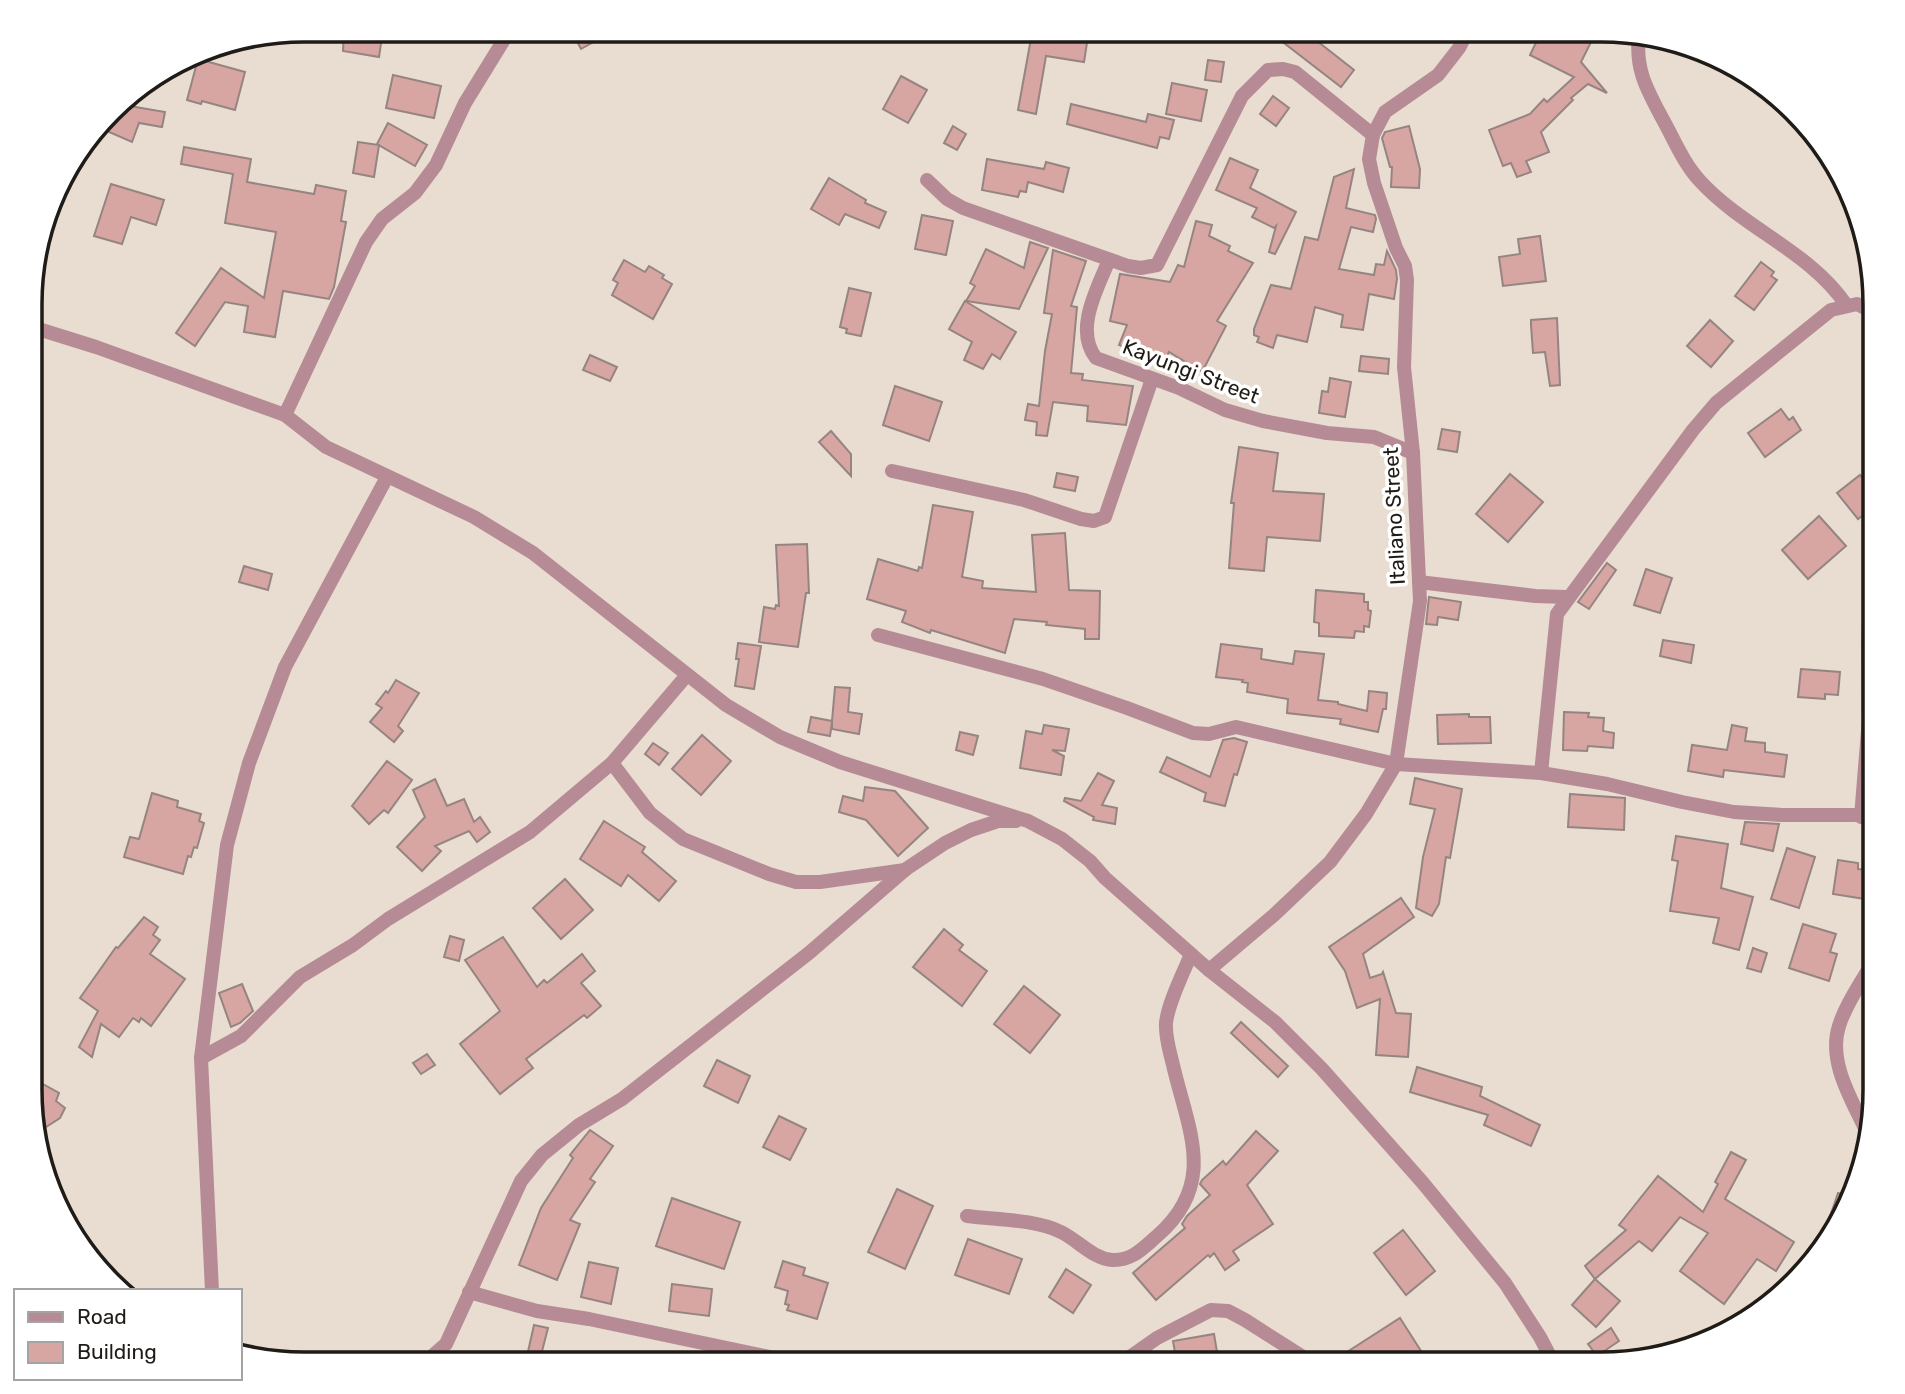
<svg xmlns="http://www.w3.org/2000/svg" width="1905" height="1394" font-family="Rubik,sans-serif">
  <rect width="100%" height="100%" fill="#e8ddd0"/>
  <g fill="#d7a6a2" stroke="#968482" stroke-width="2">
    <polygon points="344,30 383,30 379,57 343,51"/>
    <polygon points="571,30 615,30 581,49"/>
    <polygon points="1053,30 1089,30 1084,62 1046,56 1036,114 1018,110 1032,33 1052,36"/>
    <polygon points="1267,30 1303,30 1354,70 1341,87"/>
    <polygon points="1542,30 1597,30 1581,62 1607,93 1588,84 1571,98 1573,100 1541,132 1549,152 1526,161 1531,172 1517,177 1511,163 1503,166 1489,130 1530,114 1544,99 1547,102 1574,77 1530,55"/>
    <polygon points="198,59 245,72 235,110 202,101 201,104 187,100"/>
    <polygon points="1208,60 1224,62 1221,82 1205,80"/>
    <polygon points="393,75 441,86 434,118 386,108"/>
    <polygon points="901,76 927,90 908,123 883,109"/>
    <polygon points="1172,83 1207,90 1201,121 1166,114"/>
    <polygon points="1273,96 1289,108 1276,126 1260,114"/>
    <polygon points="118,104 165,112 162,127 139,123 132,142 100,128"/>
    <polygon points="1071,104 1146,122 1148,114 1174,120 1169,139 1160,137 1157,148 1067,124"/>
    <polygon points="388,123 427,145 415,166 377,144"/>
    <polygon points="953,126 966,134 957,150 944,143"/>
    <polygon points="1409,126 1420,169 1419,188 1391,187 1392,167 1390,167 1382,138 1385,132"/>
    <polygon points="358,142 379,145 374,177 353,173"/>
    <polygon points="184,147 251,159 247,182 314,194 316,185 346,191 341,221 346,222 334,287 329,299 283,291 275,337 244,332 248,306 225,302 195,346 176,333 221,268 264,298 276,232 225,223 233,174 181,164"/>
    <polygon points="1230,158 1258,170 1250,188 1296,212 1275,254 1269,252 1276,226 1274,228 1252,217 1257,208 1216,190"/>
    <polygon points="987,159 1044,169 1046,162 1069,168 1063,192 1028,182 1026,192 1020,191 1018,197 982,190"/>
    <polygon points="1354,169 1346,208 1375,215 1376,219 1373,232 1351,227 1339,269 1374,275 1376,264 1384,265 1387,251 1396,270 1397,279 1394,299 1369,294 1363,330 1341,327 1343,315 1315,307 1307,342 1277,335 1273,348 1257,342 1259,337 1254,335 1254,329 1271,285 1291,289 1305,237 1318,240 1334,177"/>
    <polygon points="829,178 866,200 865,203 886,212 879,228 845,214 839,225 811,209"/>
    <polygon points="111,184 164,200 156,225 131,217 122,244 94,236"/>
    <polygon points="922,215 953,221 946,255 915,249"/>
    <polygon points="1196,221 1212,225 1209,236 1230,246 1228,251 1253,263 1217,321 1226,326 1202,372 1169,352 1165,361 1138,346 1136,352 1119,345 1127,325 1110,321 1120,274 1170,282 1178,265 1184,267"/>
    <polygon points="1540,236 1546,281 1503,286 1499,257 1520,254 1518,239"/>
    <polygon points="1030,242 1048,248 1019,309 966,301 975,286 970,283 986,249 1024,268"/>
    <polygon points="1053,250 1086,261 1071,306 1077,307 1071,373 1083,374 1082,380 1133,386 1126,425 1087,421 1088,406 1053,402 1047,436 1036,435 1037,422 1025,420 1028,404 1039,406 1045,351 1052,314 1044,313"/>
    <polygon points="624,260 645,272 649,266 664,275 662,278 672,284 653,319 612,295 618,283 613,280"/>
    <polygon points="1761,262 1774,272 1771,276 1777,280 1754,310 1735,296"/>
    <polygon points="849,288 871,293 861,336 846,333 847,329 840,327"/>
    <polygon points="965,301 1016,332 1000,359 992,354 983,369 964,360 972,342 949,329"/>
    <polygon points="1557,318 1560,385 1550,386 1545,352 1533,353 1531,325 1531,320"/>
    <polygon points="1710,320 1733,341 1711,367 1687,346"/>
    <polygon points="590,355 617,367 610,381 583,370"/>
    <polygon points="1361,356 1389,359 1388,374 1359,371"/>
    <polygon points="1330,378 1351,382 1345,417 1319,413 1322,391 1328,392"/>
    <polygon points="895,386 942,402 929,441 883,425"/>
    <polygon points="1781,409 1789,420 1793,417 1801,430 1765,457 1748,433"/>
    <polygon points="1442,429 1460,432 1457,452 1438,449"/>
    <polygon points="831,431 851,454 851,476 819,442"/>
    <polygon points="1239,447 1278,453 1273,491 1324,494 1320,541 1267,537 1264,571 1229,568 1234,503 1231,503"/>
    <polygon points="1057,473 1078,477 1075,491 1054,487"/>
    <polygon points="1510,474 1543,502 1508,542 1476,514"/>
    <polygon points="1860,475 1875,493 1875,506 1858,519 1837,493"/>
    <polygon points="933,505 973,512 962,577 983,581 982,588 1036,592 1032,535 1065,533 1069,590 1100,591 1099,639 1085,639 1085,629 1046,625 1047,622 1014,619 1005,653 931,630 930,633 902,622 906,611 867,599 878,559 918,571 919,567 922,568"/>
    <polygon points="1819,516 1846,546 1808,579 1782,550"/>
    <polygon points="807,544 809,593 806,593 798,647 759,642 764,607 775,609 776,605 779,606 776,545"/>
    <polygon points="1607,563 1616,570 1589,609 1578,602"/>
    <polygon points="244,566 272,574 268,590 239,582"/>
    <polygon points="1646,569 1672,578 1660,613 1634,605"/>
    <polygon points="1316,590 1364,594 1364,602 1368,602 1368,610 1371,611 1369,627 1364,626 1364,632 1355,631 1354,638 1319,636 1319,623 1314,622"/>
    <polygon points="1429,597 1461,602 1458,620 1438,617 1437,625 1426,624"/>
    <polygon points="1663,640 1694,645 1691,663 1660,656"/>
    <polygon points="738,643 761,646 754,689 735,686 739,659 736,659"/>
    <polygon points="1221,644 1262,649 1261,659 1293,664 1295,651 1324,654 1318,700 1338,702 1338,704 1367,711 1369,691 1387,693 1386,709 1383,709 1378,732 1340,724 1341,719 1287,713 1288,699 1247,692 1248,683 1242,682 1243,680 1216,677"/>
    <polygon points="1801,669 1840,672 1838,695 1825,694 1825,699 1798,697"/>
    <polygon points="396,680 419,693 398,726 403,731 394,742 370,722 382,708 376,704 386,691 388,693"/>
    <polygon points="835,687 850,688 848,712 862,714 859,734 832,729 832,722 830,736 808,732 811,717 832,721"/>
    <polygon points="1564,712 1589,713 1588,717 1604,718 1603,731 1614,733 1613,748 1588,746 1587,751 1563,750"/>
    <polygon points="1469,714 1469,717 1490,717 1491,743 1438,744 1437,715"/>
    <polygon points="1044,725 1069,729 1065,751 1052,750 1064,756 1061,775 1020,768 1026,731 1042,734"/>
    <polygon points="1732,725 1747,728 1745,741 1765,743 1765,752 1787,755 1784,777 1724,770 1723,777 1688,771 1692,745 1727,750"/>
    <polygon points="960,732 978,736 973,755 956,750"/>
    <polygon points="702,735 731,761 701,795 672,769"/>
    <polygon points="1234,738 1247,742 1237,775 1234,774 1225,806 1204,801 1206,793 1160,772 1167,757 1210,777 1223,740"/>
    <polygon points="653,743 668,753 659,765 645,754"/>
    <polygon points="387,761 412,780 388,813 384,810 369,824 352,806"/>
    <polygon points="1098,773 1114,781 1102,805 1117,808 1115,824 1093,820 1094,817 1064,801 1065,798 1081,801"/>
    <polygon points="1415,778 1462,789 1450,858 1446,857 1439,904 1432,916 1416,908 1423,857 1435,809 1410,804"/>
    <polygon points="435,779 447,806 464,799 474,822 480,817 490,832 477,842 469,831 435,846 441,851 422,871 397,847 425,817 413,790"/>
    <polygon points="865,787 895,791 928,828 898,856 866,820 839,812 843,796 863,801"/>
    <polygon points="152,793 178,801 177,807 201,814 199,821 204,823 197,848 194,847 191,857 188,856 183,874 124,857 130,837 139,839"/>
    <polygon points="1570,794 1625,798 1624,830 1568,827"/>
    <polygon points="604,821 645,847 642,852 676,881 659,901 628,875 621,886 580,859"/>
    <polygon points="1745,822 1779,824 1773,851 1741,844"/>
    <polygon points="1676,836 1728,844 1721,888 1753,897 1739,950 1713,943 1719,918 1670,911 1678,861 1672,860"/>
    <polygon points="1787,848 1815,857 1799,908 1771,899"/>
    <polygon points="1838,860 1858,863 1858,869 1869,870 1865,899 1833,894"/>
    <polygon points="565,879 593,910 561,939 533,908"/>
    <polygon points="1401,898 1414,917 1363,954 1370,978 1382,974 1383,972 1396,1013 1411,1014 1408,1057 1376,1055 1380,999 1357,1008 1345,971 1329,947"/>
    <polygon points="144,917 158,927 153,935 160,940 150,954 185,979 151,1026 141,1018 139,1022 133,1018 119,1037 101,1024 92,1057 79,1047 98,1011 80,998 116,947 118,948"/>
    <polygon points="1803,924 1836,934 1830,952 1837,954 1829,981 1789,968"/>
    <polygon points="944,929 963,945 959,950 987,971 962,1006 913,967"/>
    <polygon points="450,936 464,940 459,961 444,957"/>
    <polygon points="503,937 537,987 544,980 547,983 582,954 595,971 581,983 601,1006 587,1018 584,1015 526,1059 533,1068 500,1094 460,1044 500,1011 465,960"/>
    <polygon points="1753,948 1767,953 1761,972 1747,968"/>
    <polygon points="242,984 253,1011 240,1023 231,1027 219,993"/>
    <polygon points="1024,986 1060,1015 1030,1053 994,1024"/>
    <polygon points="1241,1022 1288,1066 1278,1077 1231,1033"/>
    <polygon points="427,1054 435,1065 421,1074 413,1063"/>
    <polygon points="717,1060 750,1076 738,1103 704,1086"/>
    <polygon points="1417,1067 1482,1087 1480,1096 1540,1125 1531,1146 1484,1125 1488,1115 1410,1092"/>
    <polygon points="32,1078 59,1093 56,1101 65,1108 60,1118 43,1129 32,1125"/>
    <polygon points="779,1116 806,1129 790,1160 763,1147"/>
    <polygon points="590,1130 613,1146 590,1179 595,1182 570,1220 580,1224 557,1280 519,1265 541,1208 573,1158 570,1155"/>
    <polygon points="1256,1131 1278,1151 1247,1185 1273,1224 1233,1251 1239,1260 1225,1270 1214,1253 1210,1257 1208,1255 1156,1300 1133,1273 1185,1228 1182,1224 1187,1216 1210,1195 1200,1184 1202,1180 1223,1161 1226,1165"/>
    <polygon points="1731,1152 1746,1160 1725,1199 1794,1242 1776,1271 1757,1259 1724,1304 1680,1271 1708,1233 1680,1217 1652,1251 1639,1241 1595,1279 1585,1266 1626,1230 1619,1225 1658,1176 1703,1212 1718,1184 1715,1182"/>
    <polygon points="897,1189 933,1206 905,1269 868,1252"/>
    <polygon points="1838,1193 1853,1198 1830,1236 1824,1234"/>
    <polygon points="672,1198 740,1222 724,1269 656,1246"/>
    <polygon points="1403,1230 1435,1271 1406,1295 1374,1253"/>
    <polygon points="968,1239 1022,1259 1009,1294 955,1275"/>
    <polygon points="783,1261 805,1268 803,1275 828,1283 817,1319 787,1310 789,1305 785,1304 788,1291 775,1287"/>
    <polygon points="589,1262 618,1268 611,1304 581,1297"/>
    <polygon points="1066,1269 1091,1285 1073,1313 1049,1297"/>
    <polygon points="1595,1279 1620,1301 1596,1327 1572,1305"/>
    <polygon points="672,1284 712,1289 709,1316 669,1311"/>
    <polygon points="1400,1318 1421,1351 1401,1364 1355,1364 1347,1352"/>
    <polygon points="534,1325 548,1328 540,1359 527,1356"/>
    <polygon points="1611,1328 1619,1341 1597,1356 1588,1344"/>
    <polygon points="1214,1334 1219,1364 1177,1364 1173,1341"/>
  </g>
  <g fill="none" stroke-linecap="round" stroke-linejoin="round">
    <g stroke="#b68b95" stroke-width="14">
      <path d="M1639,35C1635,68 1646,88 1661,116C1673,137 1683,163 1700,181C1744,229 1810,251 1847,306"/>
      <polyline points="927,180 947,199 963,208 1128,266 1141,268 1157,265 1242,96 1268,70 1283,69 1295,72 1373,135"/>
      <path d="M1109,260C1097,289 1074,330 1096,358L1179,388L1225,410L1263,421L1327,433L1374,437L1413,453"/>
      <polyline points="32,327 96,347 285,415 326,447 474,517 533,553 726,705 780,737 840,762 1028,821 1062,839 1090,861 1105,878 1209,970 1275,1022 1322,1069 1423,1183 1505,1283 1540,1337 1554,1364"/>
      <polyline points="285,415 366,242 382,219 415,193 436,165 465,103 510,30"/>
      <polyline points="892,471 1024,500 1081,519 1094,521 1105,517 1152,379"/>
      <polyline points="1419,582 1535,596 1567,597"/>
      <polyline points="878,635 1043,679 1127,708 1193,733 1209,734 1236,727 1396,764 1541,773 1607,784 1682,802 1734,812 1782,815 1875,815"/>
      <polyline points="612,763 650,813 683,839 769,874 796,882 820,882 905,870"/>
      <polyline points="1541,773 1557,614 1693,430 1716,403 1831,310 1857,304 1875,313"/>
      <polyline points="1861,817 1869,718 1868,643 1871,576"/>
      <polyline points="1209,970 1274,915 1330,862 1366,814 1396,764 1420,601 1413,453 1404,367 1407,280 1405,266 1396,248 1374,183 1369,159 1373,135 1385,112 1438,75 1459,48 1468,30"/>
      <polyline points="201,1058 241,1036 300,977 353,945 388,919 530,832 612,763 687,675"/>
      <path d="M1868,1135C1854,1103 1827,1063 1839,1026C1846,1003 1863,980 1875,958"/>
      <path d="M967,1216C997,1220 1034,1219 1061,1232C1079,1241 1092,1258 1112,1260C1132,1261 1143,1248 1157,1236C1218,1183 1188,1130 1173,1065C1170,1052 1165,1037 1166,1023C1168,1003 1183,974 1191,954"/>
      <polyline points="212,1291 201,1058 227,845 249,763 285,667 387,477"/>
      <polyline points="469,1292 537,1311 589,1319 803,1364"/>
      <polyline points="423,1364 446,1344 521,1181 542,1155 579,1125 622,1099 809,953 906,869 945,843 971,830 998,821 1016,821"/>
      <polyline points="1120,1364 1157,1338 1211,1310 1228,1311 1245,1320 1314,1364"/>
    </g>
  </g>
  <g text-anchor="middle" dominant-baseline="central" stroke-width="7" stroke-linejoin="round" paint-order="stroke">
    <g font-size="21" fill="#1f1b16" stroke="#fff">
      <text transform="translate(1191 371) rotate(21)">Kayungi Street</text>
      <text transform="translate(1394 516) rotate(-93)">Italiano Street</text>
    </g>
  </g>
  <path d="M0 0H1905V1394H0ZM304 42H1601A262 262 0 0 1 1863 304V1090A262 262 0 0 1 1601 1352H304A262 262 0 0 1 42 1090V304A262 262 0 0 1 304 42Z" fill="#fff" fill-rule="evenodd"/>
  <path fill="none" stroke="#1f1b16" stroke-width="3.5" d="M304 42H1601A262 262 0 0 1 1863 304V1090A262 262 0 0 1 1601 1352H304A262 262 0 0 1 42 1090V304A262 262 0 0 1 304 42Z"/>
  <rect x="14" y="1289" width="228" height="91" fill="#ffffff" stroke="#a5a4a2" stroke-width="2"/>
  <rect x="28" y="1312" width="35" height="10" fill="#b68b95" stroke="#a5a4a2" stroke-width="2"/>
  <text x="77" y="1324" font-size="21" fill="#1f1b16">Road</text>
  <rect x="28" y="1342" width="35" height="21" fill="#d7a6a2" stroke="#a5a4a2" stroke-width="2"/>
  <text x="77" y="1359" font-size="21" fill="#1f1b16">Building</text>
</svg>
